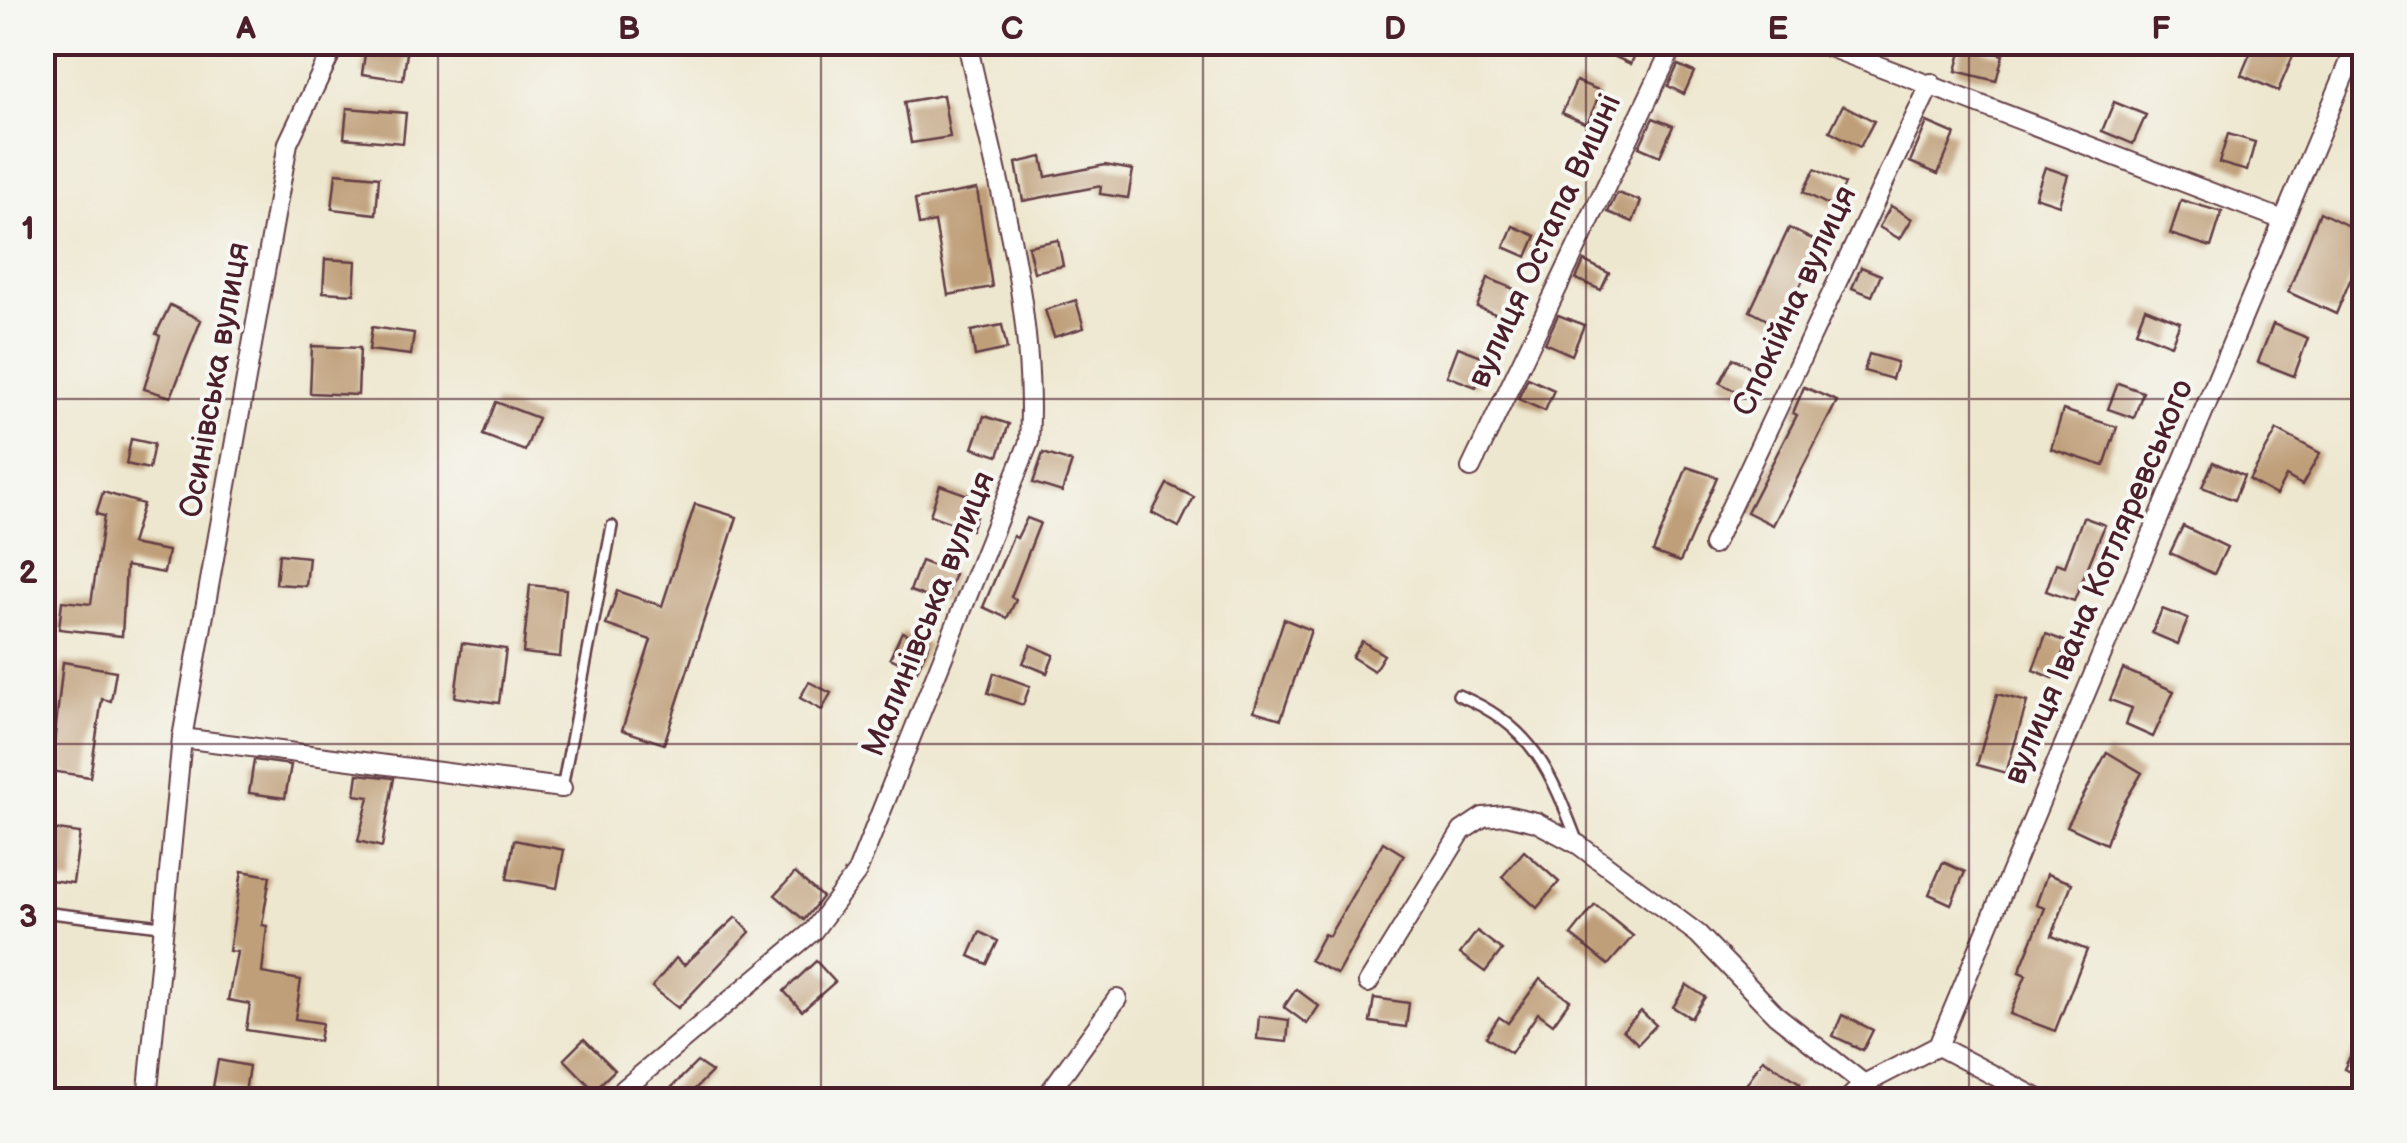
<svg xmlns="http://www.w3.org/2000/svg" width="2407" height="1143" font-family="'Balsamiq Sans',sans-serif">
  <rect width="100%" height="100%" fill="#f6f6f2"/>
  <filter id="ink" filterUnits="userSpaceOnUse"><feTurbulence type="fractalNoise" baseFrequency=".01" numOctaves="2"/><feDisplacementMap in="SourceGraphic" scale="20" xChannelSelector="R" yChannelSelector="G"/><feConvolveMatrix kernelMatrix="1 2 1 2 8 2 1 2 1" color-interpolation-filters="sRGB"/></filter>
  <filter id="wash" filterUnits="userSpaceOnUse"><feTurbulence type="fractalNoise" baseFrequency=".0048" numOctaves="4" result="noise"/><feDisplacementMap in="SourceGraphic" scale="40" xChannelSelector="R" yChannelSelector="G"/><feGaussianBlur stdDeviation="2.25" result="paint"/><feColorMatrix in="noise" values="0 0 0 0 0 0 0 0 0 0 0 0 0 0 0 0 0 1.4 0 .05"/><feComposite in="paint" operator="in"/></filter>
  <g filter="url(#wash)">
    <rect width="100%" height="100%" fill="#eee7cf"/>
    <g id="blocks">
      <g fill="#bf9f79">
        <polygon points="1582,42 1640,42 1631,64"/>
        <polygon points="2255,42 2299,42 2278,91 2241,75"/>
        <polygon points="1963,45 2003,55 1996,81 1956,71"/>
        <polygon points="366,47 407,53 403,80 362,74"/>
        <polygon points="1678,65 1694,72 1684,94 1668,86"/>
        <polygon points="1576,81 1601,91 1587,124 1562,113"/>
        <polygon points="943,95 950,137 911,143 904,102"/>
        <polygon points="2114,102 2146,115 2133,144 2102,131"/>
        <polygon points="1843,105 1874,121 1860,147 1830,131"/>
        <polygon points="347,108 406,113 403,143 344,138"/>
        <polygon points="1653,118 1673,126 1660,156 1639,147"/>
        <polygon points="1927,122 1955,134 1938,174 1910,162"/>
        <polygon points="2228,134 2255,142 2247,171 2219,163"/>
        <polygon points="1042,157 1046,177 1105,165 1133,170 1128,198 1100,194 1101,186 1023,201 1016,163"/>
        <polygon points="2045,167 2068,175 2059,205 2035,197"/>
        <polygon points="1815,169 1845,184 1833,207 1803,192"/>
        <polygon points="336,173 379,177 376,214 332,209"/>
        <polygon points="977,189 992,287 948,295 935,222 919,225 915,200"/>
        <polygon points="1617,193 1641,201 1633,222 1608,212"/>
        <polygon points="2181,200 2222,212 2211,247 2170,234"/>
        <polygon points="1891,206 1912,219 1900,239 1879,227"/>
        <polygon points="2320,212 2364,234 2364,247 2336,314 2288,292"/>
        <polygon points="1513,226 1536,236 1527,257 1504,247"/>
        <polygon points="1789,228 1822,244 1779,326 1750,311"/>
        <polygon points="1058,240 1063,266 1034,272 1028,246"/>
        <polygon points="325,259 356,261 354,294 323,292"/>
        <polygon points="1584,261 1609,273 1601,290 1576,279"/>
        <polygon points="1861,267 1881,275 1872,296 1852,288"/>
        <polygon points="1488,278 1514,289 1503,317 1477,307"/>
        <polygon points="1076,300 1084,328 1054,337 1045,310"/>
        <polygon points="170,305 201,320 171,397 144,389 160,336 156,334"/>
        <polygon points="2145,308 2180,322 2171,345 2136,331"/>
        <polygon points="1558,315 1584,325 1572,355 1545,343"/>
        <polygon points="2273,324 2308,338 2294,376 2258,362"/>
        <polygon points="1002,325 1007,349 975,356 971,331"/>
        <polygon points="372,327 414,333 411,355 369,350"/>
        <polygon points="312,346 360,348 358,395 310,393"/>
        <polygon points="1458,347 1487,358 1476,387 1447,376"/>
        <polygon points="1869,354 1897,362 1892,379 1864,371"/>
        <polygon points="1733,358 1758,371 1745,396 1720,383"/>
        <polygon points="1528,378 1554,390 1545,411 1518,399"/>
        <polygon points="2118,383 2143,392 2134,418 2108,409"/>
        <polygon points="1804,387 1837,401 1773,525 1747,512 1797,415 1793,413"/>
        <polygon points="496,402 538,418 525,451 483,435"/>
        <polygon points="2063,410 2117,427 2104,466 2051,449"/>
        <polygon points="984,416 1009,424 998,456 973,448"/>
        <polygon points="2277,430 2320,453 2302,485 2286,476 2276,495 2249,480"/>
        <polygon points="131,439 154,444 149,469 126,464"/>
        <polygon points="1043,453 1072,462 1062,492 1033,483"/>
        <polygon points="2213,462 2244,476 2234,500 2202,487"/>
        <polygon points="1687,467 1717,477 1680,562 1653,552"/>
        <polygon points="1167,484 1194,497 1179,527 1152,513"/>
        <polygon points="940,485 982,500 971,530 930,515"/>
        <polygon points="103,492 143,504 131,544 168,551 164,573 126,566 122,636 59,629 62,601 91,604 104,516 96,514"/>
        <polygon points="695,504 737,517 664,744 622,730 651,640 606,625 617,591 662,606"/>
        <polygon points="2083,517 2105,525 2074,601 2046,591 2056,563 2065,566"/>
        <polygon points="1027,518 1040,523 1011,597 1016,600 1007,618 983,607 1013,536 1017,538"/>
        <polygon points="2183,526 2227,547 2214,574 2170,553"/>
        <polygon points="279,554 309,557 306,586 276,584"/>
        <polygon points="921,561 955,574 944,603 910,591"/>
        <polygon points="530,585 566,589 560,657 523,653"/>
        <polygon points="2162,609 2188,619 2178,644 2152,633"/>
        <polygon points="1284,619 1311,630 1281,719 1254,711"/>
        <polygon points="902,632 929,644 917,671 890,658"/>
        <polygon points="2046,634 2067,642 2053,678 2033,670"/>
        <polygon points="1362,641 1384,655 1374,671 1352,657"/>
        <polygon points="462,643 506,649 499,703 455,697"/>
        <polygon points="1031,645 1054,655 1047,673 1023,663"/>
        <polygon points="63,662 116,671 111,701 102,699 90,777 51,771"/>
        <polygon points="2123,669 2174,691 2153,737 2126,725 2132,708 2110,700"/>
        <polygon points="994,673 1030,686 1023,705 988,693"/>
        <polygon points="809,682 831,693 822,710 800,698"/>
        <polygon points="1997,694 2027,702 2006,773 1977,765"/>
        <polygon points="2107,752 2142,773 2115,818 2106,844 2067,826"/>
        <polygon points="254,760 291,765 285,798 249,793"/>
        <polygon points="358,774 394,778 382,847 358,841 369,797 355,795"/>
        <polygon points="42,828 80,833 73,883 42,879"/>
        <polygon points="514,840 564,850 557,888 507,879"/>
        <polygon points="1383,842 1404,855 1337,974 1310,960 1324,934 1329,936"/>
        <polygon points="1524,851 1559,882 1537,908 1502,877"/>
        <polygon points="1943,862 1965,872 1951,904 1929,894"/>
        <polygon points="242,871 270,876 262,925 267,926 262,973 301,980 295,1019 322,1023 319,1041 246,1030 250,1004 228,1000 237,952 229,951"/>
        <polygon points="795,873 822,897 804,920 775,895"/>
        <polygon points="2047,874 2072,883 2052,936 2087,950 2055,1031 2010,1014 2026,975 2019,972 2045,908 2036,905"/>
        <polygon points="1595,905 1633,936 1608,965 1571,935"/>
        <polygon points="736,917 750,932 678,1008 652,987 676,958 684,965"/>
        <polygon points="1477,931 1502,950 1485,972 1460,954"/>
        <polygon points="980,932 998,941 987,964 969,956"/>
        <polygon points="816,961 835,982 802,1011 784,991"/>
        <polygon points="1540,979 1570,1000 1553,1024 1538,1013 1511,1053 1486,1037 1499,1017 1508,1023"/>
        <polygon points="1687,985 1705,997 1691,1018 1673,1007"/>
        <polygon points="1296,989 1319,1006 1307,1024 1284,1007"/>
        <polygon points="1374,998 1409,1003 1406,1027 1370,1022"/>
        <polygon points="1641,1011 1656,1025 1638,1044 1623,1030"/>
        <polygon points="1842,1015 1873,1030 1863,1050 1833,1036"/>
        <polygon points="1259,1016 1289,1020 1287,1042 1257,1039"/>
        <polygon points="2364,1027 2364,1079 2344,1069"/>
        <polygon points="584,1039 615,1070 594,1090 564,1059"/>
        <polygon points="1763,1059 1800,1083 1788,1100 1736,1100"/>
        <polygon points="218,1060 249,1066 245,1093 213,1087"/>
        <polygon points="697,1062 712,1072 684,1100 659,1100"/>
      </g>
    </g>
  </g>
  <g filter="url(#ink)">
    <use href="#blocks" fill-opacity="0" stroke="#633d44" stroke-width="2.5"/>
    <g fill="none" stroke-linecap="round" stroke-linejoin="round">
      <defs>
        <g id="lane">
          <path d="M1458,695C1533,725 1551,772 1578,843"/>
          <polyline points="562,788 612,526"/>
          <polyline points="42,912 161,926"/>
        </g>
        <g id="street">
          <polyline points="1816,42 2283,220"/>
          <polyline points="1471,468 1675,42"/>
          <polyline points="1713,545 1931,83"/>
          <polyline points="182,738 562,788"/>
          <polyline points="1368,983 1462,831 1483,817 1506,815 1536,822 1579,845 1698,934 1776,1015 1864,1084"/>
          <polyline points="1938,1046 2041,1100"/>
          <polyline points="147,1100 182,738 288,143 336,42"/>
          <path d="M611,1100L813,931L857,872L1029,442C1037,307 995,173 967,42"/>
          <polyline points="1044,1100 1117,999"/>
          <polyline points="1847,1100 1864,1084 1938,1046 2358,42"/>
        </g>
      </defs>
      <use href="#lane" stroke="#633d44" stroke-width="14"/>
      <use href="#street" stroke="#633d44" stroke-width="22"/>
      <use href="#lane" stroke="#fff" stroke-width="9"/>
      <use href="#street" stroke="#fff" stroke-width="18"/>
    </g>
  </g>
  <path fill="none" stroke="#4a1f2b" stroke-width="2.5" stroke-opacity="0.55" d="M438,42V1100M821,42V1100M1203,42V1100M1586,42V1100M1969,42V1100M42,399H2364M42,744H2364"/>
  <g text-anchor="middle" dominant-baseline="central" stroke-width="8" stroke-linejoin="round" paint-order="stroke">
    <g font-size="32" fill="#4a1f2b" stroke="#f6f6f2">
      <text transform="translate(1545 241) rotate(-65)">вулиця Остапа Вишні</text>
      <text transform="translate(1795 301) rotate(-65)">Спокійна вулиця</text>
      <text transform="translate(215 380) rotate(-80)">Осинівська вулиця</text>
      <text transform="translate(2099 582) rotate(-67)">вулиця Івана Котляревського</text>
      <text transform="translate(929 614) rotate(-68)">Малинівська вулиця</text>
    </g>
  </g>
  <rect width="2407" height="1143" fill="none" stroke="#f6f6f2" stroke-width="110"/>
  <rect x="55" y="55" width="2297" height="1033" fill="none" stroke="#4a1f2b" stroke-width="4"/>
  <g font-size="32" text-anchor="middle" font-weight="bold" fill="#4a1f2b">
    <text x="246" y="39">A</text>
    <text x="629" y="39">B</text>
    <text x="1012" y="39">C</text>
    <text x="1395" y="39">D</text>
    <text x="1778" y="39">E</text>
    <text x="2161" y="39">F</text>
    <text x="28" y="239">1</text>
    <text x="28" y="583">2</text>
    <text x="28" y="927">3</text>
  </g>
</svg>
